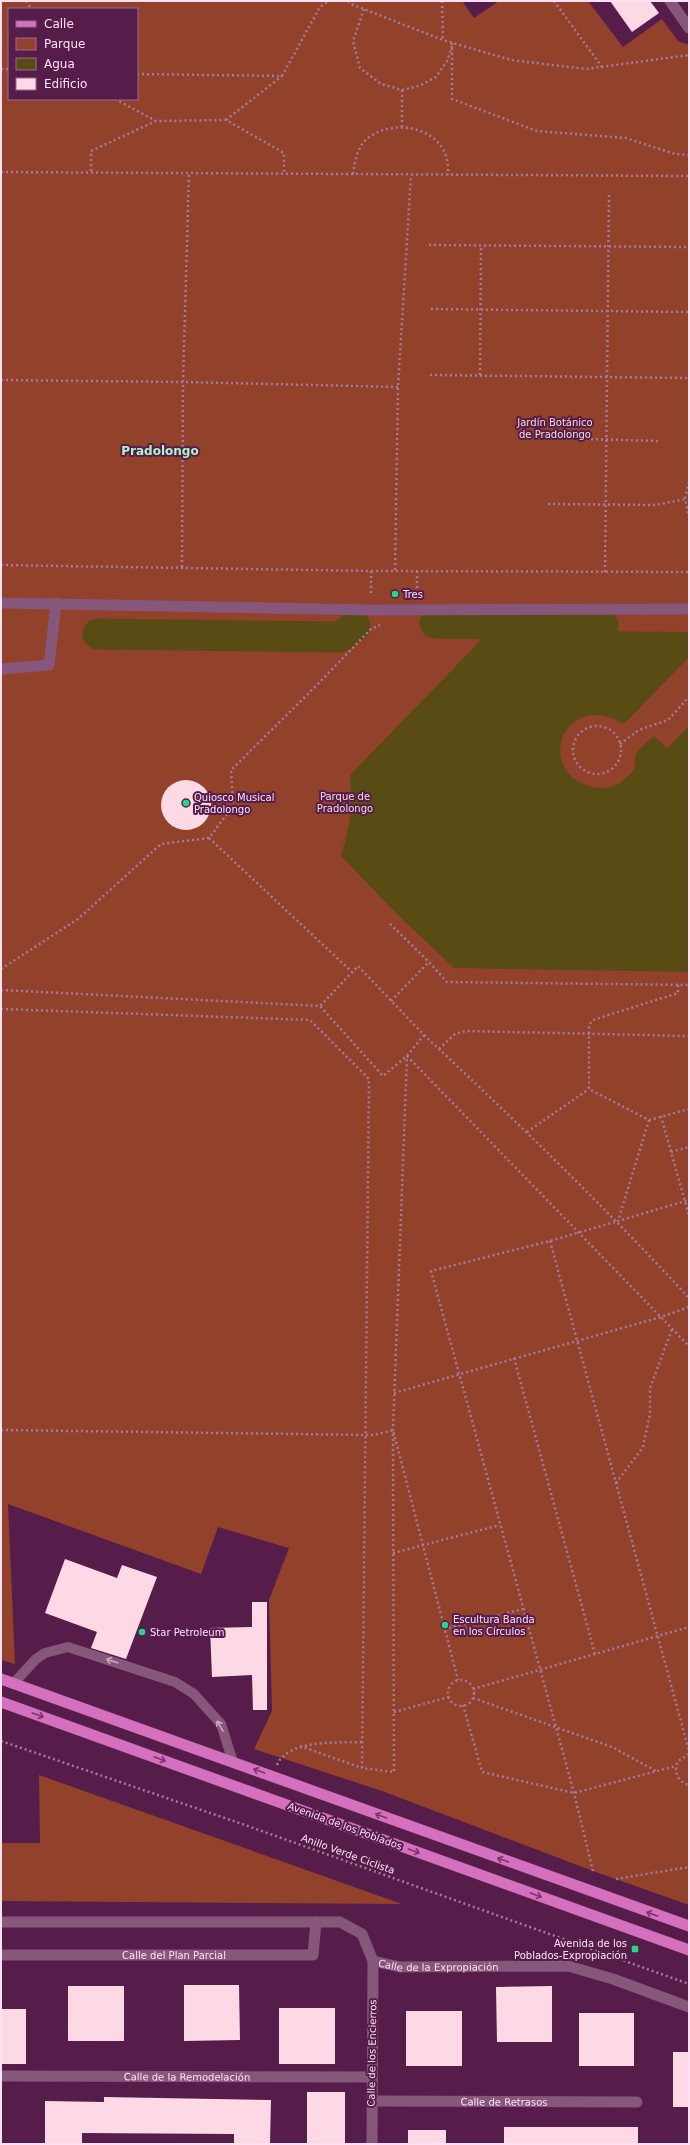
<svg xmlns="http://www.w3.org/2000/svg" width="690" height="2145" font-family="'DejaVu Sans',sans-serif">
  <rect width="100%" height="100%" fill="#561d4b"/>
  <g fill="#92412b" fill-rule="evenodd">
    <path d="M1,1H462L474,18L499,1H588L623,47L662,19L678,41L689,45V1905L593,1871L382,1791L254,1749L272,1711L269,1600L289,1548L218,1527L201,1574L8,1504L15,1664L1,1660ZM9,9H137V99H9Z"/>
    <polygon points="39,1775 402,1904 1,1901 1,1843 40,1843"/>
  </g>
  <path fill="#584c14" d="M491,630L689,632V657L624,724C563,688 535,771 589,786C599,789 612,789 621,782C624,779 632,773 634,769C636,764 634,758 636,754C640,747 648,742 654,736L667,748L689,726V972L454,968L399,916L341,856C350,828 353,804 350,775Z"/>
  <g fill="none" stroke-linecap="round" stroke-linejoin="round">
    <g stroke="#584c14" stroke-width="31">
      <polyline points="435,623 603,625 602,631"/>
      <polyline points="98,634 340,637 355,626"/>
    </g>
  </g>
  <g fill="#fdd9e5">
    <polygon points="610,1 650,1 659,13 632,32"/>
    <circle cx="186" cy="805" r="25"/>
    <polygon points="65,1559 117,1578 122,1565 157,1577 126,1659 91,1648 97,1632 45,1613"/>
    <polygon points="252,1602 267,1602 267,1710 253,1710 252,1675 212,1677 210,1628 252,1627"/>
    <polygon points="184,1985 239,1985 240,2040 184,2041"/>
    <rect x="68" y="1986" width="56" height="55"/>
    <polygon points="552,1986 552,2042 497,2042 496,1987"/>
    <rect x="279" y="2008" width="56" height="56"/>
    <rect x="1" y="2009" width="25" height="55"/>
    <rect x="406" y="2011" width="56" height="55"/>
    <rect x="579" y="2013" width="55" height="53"/>
    <rect x="673" y="2052" width="16" height="55"/>
    <rect x="307" y="2092" width="38" height="52"/>
    <polygon points="104,2097 271,2100 270,2144 234,2144 234,2134 82,2133 82,2144 45,2144 45,2101 104,2102"/>
    <rect x="504" y="2127" width="134" height="17"/>
    <rect x="408" y="2130" width="38" height="14"/>
  </g>
  <g fill="none" stroke-linecap="round" stroke-linejoin="round">
    <g stroke="#a67a9c" stroke-width="2.5" stroke-dasharray="2 3" stroke-linecap="butt">
      <polyline points="26,1 31,9"/>
      <polyline points="348,1 351,4 443,40 511,60 586,69 689,55"/>
      <polyline points="442,1 443,40"/>
      <polyline points="554,1 602,67"/>
      <polyline points="364,9 353,41 360,68 381,84 402,90 419,86 436,77 447,61 452,46"/>
      <polyline points="452,43 452,99 537,131 626,138 675,154 689,155"/>
      <polyline points="1,69 9,69"/>
      <polyline points="137,74 282,76 320,7 329,1"/>
      <polyline points="402,90 402,127"/>
      <polyline points="115,99 156,121"/>
      <polyline points="226,120 282,76"/>
      <polyline points="91,171 91,151 156,121 226,120 284,153 284,173"/>
      <polyline points="1,172 689,176"/>
      <path d="M353,174C355,161 357,147 368,138C392,119 436,126 446,156C448,162 448,169 448,175"/>
      <polyline points="429,245 689,247"/>
      <polyline points="431,309 689,312"/>
      <polyline points="430,375 689,378"/>
      <polyline points="480,375 481,245"/>
      <polyline points="1,380 183,382 398,387"/>
      <polyline points="551,438 658,441"/>
      <polyline points="689,482 685,499 689,517"/>
      <polyline points="548,504 656,505 685,499"/>
      <polyline points="1,565 371,571 689,572"/>
      <polyline points="182,567 183,382 189,172"/>
      <polyline points="395,570 398,387 411,175"/>
      <polyline points="371,571 371,596"/>
      <polyline points="417,571 417,596"/>
      <polyline points="605,572 609,192"/>
      <circle cx="597" cy="750" r="24"/>
      <polyline points="620,744 639,730 668,720 689,697"/>
      <polyline points="209,838 352,972"/>
      <polyline points="390,924 429,962"/>
      <polyline points="1,969 78,919 161,844 209,838 233,806 231,770 313,689 371,629 380,625"/>
      <polyline points="678,985 678,993 593,1020 589,1025 589,1089 649,1120 689,1109"/>
      <polyline points="1,990 320,1006 383,1076 407,1056 424,1035 358,966 320,1006"/>
      <polyline points="391,1001 429,962 447,982 689,985"/>
      <polyline points="1,1009 310,1020 369,1079 362,1768 394,1772 393,1430 407,1056"/>
      <path d="M424,1035C515,1120 604,1206 689,1298"/>
      <polyline points="439,1049 455,1034 466,1031 689,1036"/>
      <polyline points="407,1056 689,1346"/>
      <polyline points="661,1116 689,1216"/>
      <polyline points="649,1120 618,1221 689,1200"/>
      <polyline points="527,1132 589,1089"/>
      <polyline points="671,1152 689,1147"/>
      <polyline points="550,1241 689,1751"/>
      <polyline points="514,1358 595,1654"/>
      <polyline points="394,1393 661,1317 689,1307"/>
      <polyline points="1,1430 366,1435 374,1435 393,1430 458,1680"/>
      <polyline points="616,1483 643,1447 650,1414 650,1388 672,1329"/>
      <polyline points="393,1553 500,1525"/>
      <polyline points="444,1629 523,1609"/>
      <circle cx="461" cy="1693" r="13"/>
      <polyline points="473,1689 689,1627"/>
      <polyline points="473,1698 612,1747 656,1771"/>
      <polyline points="463,1705 482,1772 574,1793 676,1766"/>
      <polyline points="394,1712 449,1697"/>
      <polyline points="1,1741 245,1825 689,1984"/>
      <polyline points="300,1746 362,1768"/>
      <path d="M689,1754L678,1761C673,1772 678,1782 689,1785"/>
      <path d="M277,1765C288,1739 338,1743 362,1742"/>
      <polyline points="593,1871 574,1793 431,1271 550,1241 618,1221"/>
      <polyline points="616,1879 689,1867"/>
    </g>
    <polyline stroke="#87567b" stroke-width="10" points="13,1684 36,1659 45,1653 68,1647 175,1682 194,1694 221,1724 233,1762"/>
    <g stroke="#87567b" stroke-width="11">
      <polyline points="1,603 371,610 689,609"/>
      <polyline points="1,669 49,665 56,603"/>
    </g>
    <g stroke="#87567b" stroke-width="11">
      <polyline points="670,1 689,28"/>
      <polyline points="1,1922 340,1922 362,1934 373,1961 372,2144"/>
      <path id="s1" d="M1,1955H313L316,1922"/>
      <path id="s2" d="M373,1961L400,1967L568,1966L613,1979L689,2007"/>
      <path id="s3" d="M1,2076L372,2077"/>
      <path id="s4" d="M372,2101L637,2102"/>
    </g>
    <g stroke="#d470bd" stroke-width="11">
      <polyline points="1,1679 689,1926"/>
      <polyline points="1,1702 689,1950"/>
    </g>
  </g>
  <defs><path id="oneway-shaft" d="M-6 0H5M1.5-3L5.5 0L1.5 3" fill="none" stroke-width="1.6" stroke-linecap="round" stroke-linejoin="round"/></defs>
  <g stroke="#cea9c4">
    <use href="#oneway-shaft" transform="translate(112 1661) rotate(-162)"/>
    <use href="#oneway-shaft" transform="translate(220 1726) rotate(-120)"/>
  </g>
  <g stroke="#7c366d">
    <use href="#oneway-shaft" transform="translate(38 1715) rotate(20)"/>
    <use href="#oneway-shaft" transform="translate(160 1759) rotate(20)"/>
    <use href="#oneway-shaft" transform="translate(259 1771) rotate(-160)"/>
    <use href="#oneway-shaft" transform="translate(381 1816) rotate(-160)"/>
    <use href="#oneway-shaft" transform="translate(414 1851) rotate(20)"/>
    <use href="#oneway-shaft" transform="translate(503 1860) rotate(-160)"/>
    <use href="#oneway-shaft" transform="translate(536 1895) rotate(20)"/>
    <use href="#oneway-shaft" transform="translate(652 1914) rotate(-161)"/>
  </g>
  <g fill="#25d886" stroke="#561d4b" stroke-width="1.5">
    <circle cx="395" cy="594" r="4"/>
    <circle cx="186" cy="803" r="4"/>
    <circle cx="445" cy="1625" r="4"/>
    <circle cx="142" cy="1632" r="4"/>
    <rect x="631" y="1945" width="8" height="8" rx="2"/>
  </g>
  <g text-anchor="middle" dominant-baseline="central" stroke-width="4" stroke-linejoin="round" paint-order="stroke">
    <g font-size="10" fill="#f5dbd3" stroke="#561d4b">
      <text x="555" y="422">Jardín Botánico<tspan x="555" dy="12">de Pradolongo</tspan></text>
      <text x="345" y="796">Parque de<tspan x="345" dy="12">Pradolongo</tspan></text>
    </g>
    <g font-size="10" fill="#fee1f5" stroke="#561d4b" text-anchor="start">
      <text x="403" y="594">Tres</text>
      <text x="194" y="797">Quiosco Musical<tspan x="194" dy="12">Pradolongo</tspan></text>
      <text x="453" y="1619">Escultura Banda<tspan x="453" dy="12">en los Círculos</tspan></text>
      <text x="150" y="1632">Star Petroleum</text>
      <text x="627" y="1943" text-anchor="end">Avenida de los<tspan x="627" dy="12">Poblados-Expropiación</tspan></text>
    </g>
    <g font-size="10" fill="#fee1f5" stroke="#561d4b">
      <text transform="translate(345 1826) rotate(20)">Avenida de los Poblados</text>
      <text transform="translate(348 1854) rotate(20)">Anillo Verde Ciclista</text>
      <text stroke="none"><textPath href="#s1" startOffset="173">Calle del Plan Parcial</textPath></text>
      <text stroke="none"><textPath href="#s2" startOffset="66">Calle de la Expropiación</textPath></text>
      <text transform="translate(372 2053) rotate(-89)">Calle de los Encierros</text>
      <text stroke="none"><textPath href="#s3" startOffset="186">Calle de la Remodelación</textPath></text>
      <text stroke="none"><textPath href="#s4" startOffset="132">Calle de Retrasos</textPath></text>
    </g>
    <g font-size="12" font-weight="bold" fill="#a9f6c6" stroke="#561d4b">
      <text x="160" y="451">Pradolongo</text>
    </g>
  </g>
  <rect width="690" height="2145" fill="none" stroke="#fee1f5" stroke-width="4"/>
  <rect x="8" y="8" width="130" height="92" fill="#561d4b" stroke="#996b8f"/>
  <rect x="16" y="21" width="20" height="6" fill="#d470bd" stroke="#996b8f"/>
  <text x="44" y="28" font-size="12" fill="#fee1f5">Calle</text>
  <rect x="16" y="38" width="20" height="12" fill="#92412b" stroke="#996b8f"/>
  <text x="44" y="48" font-size="12" fill="#fee1f5">Parque</text>
  <rect x="16" y="58" width="20" height="12" fill="#584c14" stroke="#996b8f"/>
  <text x="44" y="68" font-size="12" fill="#fee1f5">Agua</text>
  <rect x="16" y="78" width="20" height="12" fill="#fdd9e5" stroke="#996b8f"/>
  <text x="44" y="88" font-size="12" fill="#fee1f5">Edificio</text>
</svg>
